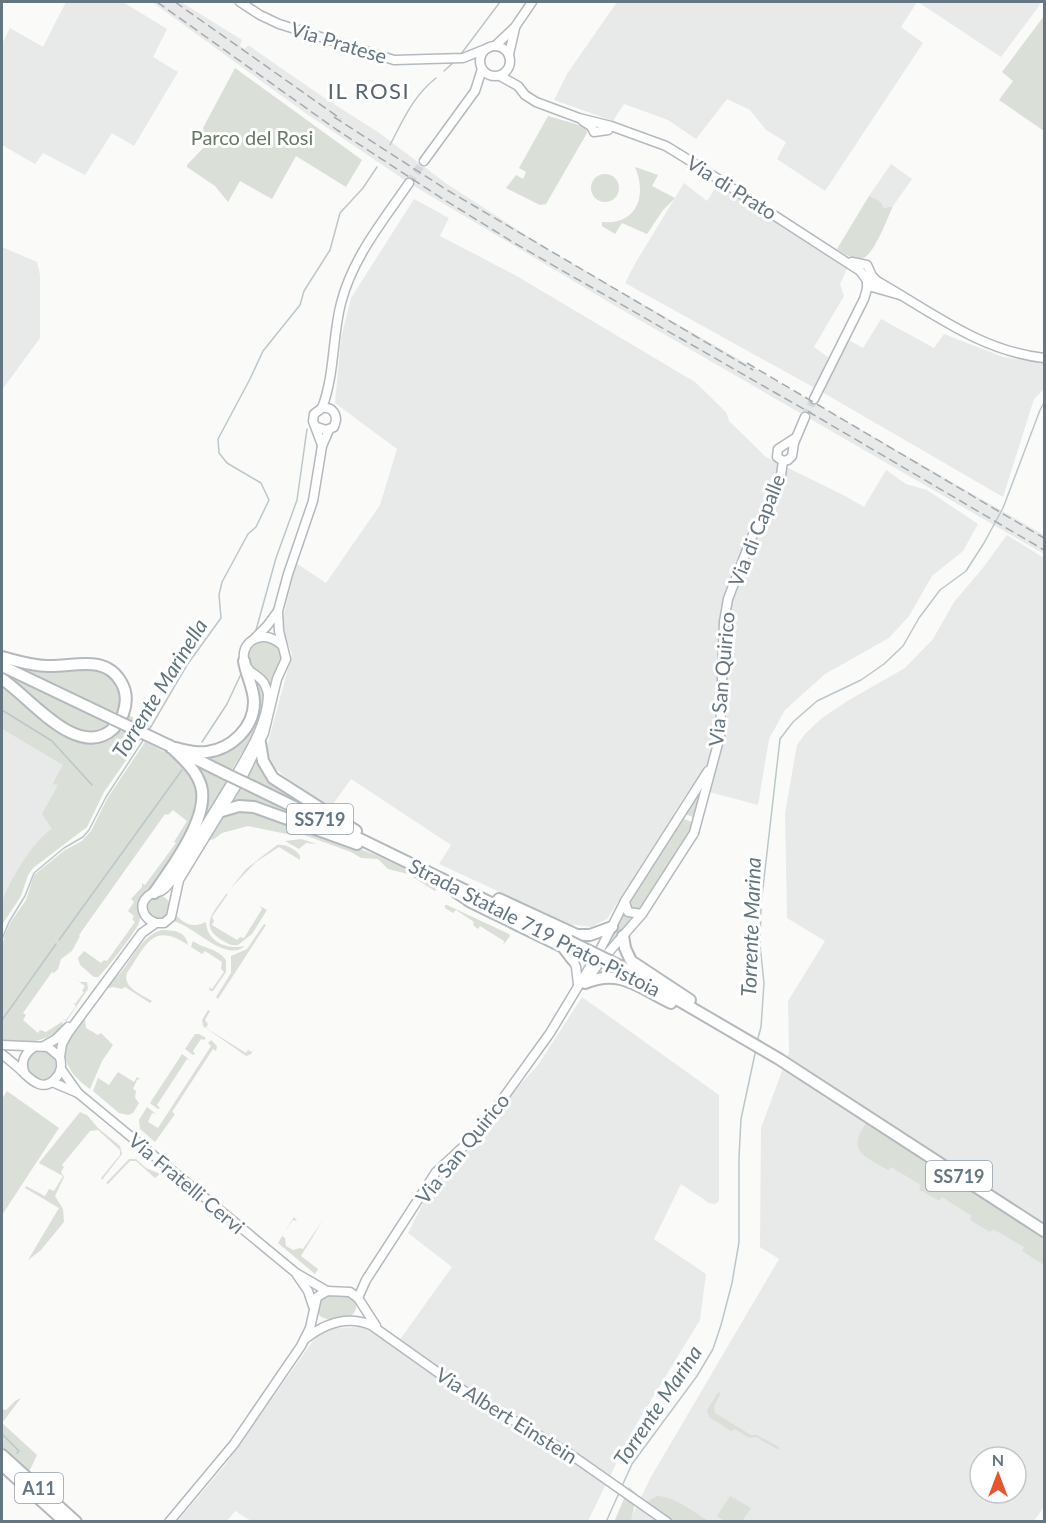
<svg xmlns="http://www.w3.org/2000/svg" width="1046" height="1523" font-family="Lato,sans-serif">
  <rect width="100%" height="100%" fill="#fafaf8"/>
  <g fill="#e8e9e9" fill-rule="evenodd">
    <polygon points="66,2 123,2 167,29 153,57 178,72 134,146 112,133 85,175 43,153 35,164 2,145 2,44 10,28 43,47"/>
    <polygon points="152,2 181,2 242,40 240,46 242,47 245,49 248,45 326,99 378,132 447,184 549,250 1044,535 1044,554 617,307 409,183 304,112"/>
    <polygon points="617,2 917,2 901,27 923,43 825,191 777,159 786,142 766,130 750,110 727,99 696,139 668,120 624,104 613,121 554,100 567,74"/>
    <polygon points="918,2 1040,2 1039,6 1001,57"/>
    <polygon points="891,164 912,179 893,206 884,208 880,201 869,196"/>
    <polygon points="719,182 848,267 840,284 844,296 814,347 835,362 849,340 863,348 881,319 934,348 944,334 1003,357 1044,363 1044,389 1034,399 1003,497 822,392 625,283 636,262 684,183 707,201"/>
    <polygon points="414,199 449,218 440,236 515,275 695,382 726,412 729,421 766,457 847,497 864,507 886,470 906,484 927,490 978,524 963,551 932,576 909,616 889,638 825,674 785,710 769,739 758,805 691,787 607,919 591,927 569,924 439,864 451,845 351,779 331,807 287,778 274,767 264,748 267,746 292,654 284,633 284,614 296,563 326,583 380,505 397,449 335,403 341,338 351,298"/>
    <polygon points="2,247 37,262 40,275 40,338 2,390"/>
    <path d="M1007,535L1044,558V1507L1033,1522H629L651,1477L779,1259L760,1247L761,1128L789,1052L788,1001L825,941L787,918L785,813L797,745L805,734L822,718L849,700L905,668L933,639L954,602L982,569ZM980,1457H1016V1493H980Z"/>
    <polygon points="2,729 64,765 52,783 58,785 53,829 37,843 14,877 2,903"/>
    <polygon points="582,997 719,1095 719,1201 715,1204 709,1203 681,1184 654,1239 706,1274 700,1320 631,1433 588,1521 253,1522 235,1511 227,1521 177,1522 225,1465 317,1335 335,1328 365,1327 396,1345 452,1267 408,1233 432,1186 464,1156 515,1090 538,1065"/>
  </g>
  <g fill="#dadfd7">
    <polygon points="1044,16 1044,131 999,100 1013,81 1002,72"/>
    <polygon points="235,68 362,160 346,187 296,156 272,199 240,181 228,202 215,186 187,167 187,165 207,144 203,128"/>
    <polygon points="548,116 586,127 587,133 546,204 540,205 506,188 516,175 523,179 526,172 519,168"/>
    <path d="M635,167L658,175L652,186L675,198L663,210L647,234L622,223L615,234L602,226V222C638,225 647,195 635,167Z"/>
    <circle cx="605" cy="188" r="14"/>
    <path d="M869,196L880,201L884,208L893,206C888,217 874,255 863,258C854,261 844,254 837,249Z"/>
    <polygon points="257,641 270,641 280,648 281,657 272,682 270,697 248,663 248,651"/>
    <polygon points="2,662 84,666 108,671 123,693 120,714 88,701"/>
    <polygon points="2,670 76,705 113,726 99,734 73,731 2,674"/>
    <path d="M251,676C255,679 260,681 262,685C274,710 243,751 231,771L203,758L248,730Z"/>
    <path d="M2,681L59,729L94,740L126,714L150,726L104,792L87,827L33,868L28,875L21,896L2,925C2,918 0,909 2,902C8,883 35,838 52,829L42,814L58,785L52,784L63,765L2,729Z"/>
    <path d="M145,742L179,759L189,769L200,796L186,837L154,887C133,899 144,905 139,923C137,930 103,974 98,977C97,977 95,977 94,977L80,965L78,958L84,951L101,963L104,960L107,961L135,922L132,919L134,916L128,911L134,902L131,899L142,887V883L145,885L176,843L174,842L187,821L173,810L168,815L165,814L79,935L80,936L72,951L61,959L58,969L54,973L52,972L23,1013L26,1015L23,1020L38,1033L40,1030L46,1032L63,1021L62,1025L63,1027C45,1043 26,1044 2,1041V951L4,937L10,923L26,900L34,875L65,850L82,841L91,831L107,799Z"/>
    <polygon points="258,754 260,762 340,824 246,778 253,766"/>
    <polygon points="195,764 229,780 192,841 199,824"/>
    <polygon points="240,785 336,832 229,805"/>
    <polygon points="703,785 696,820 691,816 683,814"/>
    <path d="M248,808L376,855L434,883L540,940L530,938L463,906V904L441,890L437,888L435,891L408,874L388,869L378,859L361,858L351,852L304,835H292L248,826L222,833L214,839L207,841C221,816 221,816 248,808Z"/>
    <polygon points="684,819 692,822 694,827 642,909 633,912 628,902 681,820"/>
    <polygon points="301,839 317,844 306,843 299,849 285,841"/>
    <path d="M277,845C285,844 296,849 300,856V860L279,847L256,862L230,889L246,869Z"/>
    <path d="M226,894H228L212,917L214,921L212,925L237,940L240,937L244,938L262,909L260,906L267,910L252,934L238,945C230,946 227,943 220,939C198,925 216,909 226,894Z"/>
    <circle cx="159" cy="907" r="11"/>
    <polygon points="445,905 447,905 509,934 510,936 503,945 504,941 480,926 478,929 473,925 474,922 456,910 453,913 445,908"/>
    <polygon points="624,908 637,917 596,963"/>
    <path d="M176,915C185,925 194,928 206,922C207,943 229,950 245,946C225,963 195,926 173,921Z"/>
    <polygon points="264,924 266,925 218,999 216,997 231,973 231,956 247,949"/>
    <path d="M161,930C173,930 186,931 188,945C152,921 146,946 127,973C122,987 141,994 152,1001L150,1003L125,987L122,989L113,987L104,989C109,983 116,978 121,972C133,958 142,936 161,930Z"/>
    <path d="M193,941C204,949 217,948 226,960V972L213,991H210L209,987L212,989L224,972L221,969L222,962L205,951L202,954L191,947Z"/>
    <polygon points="74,978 80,982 87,982 88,989 64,1025 66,1021 62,1018 66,1020 76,1006 73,1003 75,1004 84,992 82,991 85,986"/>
    <polygon points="208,1010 210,1011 205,1020 208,1024 206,1028 246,1053 248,1050 252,1052 258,1043 251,1054 246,1056 203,1026 202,1020"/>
    <path d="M85,1018L86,1028L98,1035L101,1033L113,1045L102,1061L90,1089C70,1075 56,1056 73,1033C77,1027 80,1022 85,1018Z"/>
    <polygon points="195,1034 199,1034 206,1038 204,1040 201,1039 193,1051 195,1054 193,1055 185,1049"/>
    <polygon points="211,1040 217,1046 216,1051 213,1049 172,1112 175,1114 155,1142 140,1129 139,1120 147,1107 156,1114 152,1113 148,1122 158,1128 211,1046 208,1043"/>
    <circle cx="42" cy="1065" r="15"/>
    <polygon points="182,1054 191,1061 187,1059 157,1105 160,1108 158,1109 150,1103"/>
    <polygon points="118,1072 134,1082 137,1077 140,1079 137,1080 133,1089 136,1091 135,1098 139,1103 133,1113 128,1115 119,1113 93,1091 98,1078 109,1085"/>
    <polygon points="7,1091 59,1128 2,1215 2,1099"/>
    <polygon points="80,1112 87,1115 98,1128 120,1146 122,1154 102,1180 101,1178 120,1155 120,1150 98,1130 90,1131 62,1165 64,1167 61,1172 64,1177 55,1196 63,1209 64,1222 40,1251 28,1260 59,1208 25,1188 26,1186 45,1196 49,1189 54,1191 63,1176 39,1163"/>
    <path d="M867,1122L1044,1236V1265L1022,1251L1024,1247L993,1229L990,1232L970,1220L972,1216L942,1197L939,1201L919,1189L921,1185L891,1167L888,1170C865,1156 845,1152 867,1122Z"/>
    <polygon points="129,1159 136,1159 146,1168 160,1174 155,1178 136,1161 130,1161 108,1184 106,1183"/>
    <polygon points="294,1217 297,1221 293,1220 282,1236 285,1238 286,1246 293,1250 300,1248 303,1249 323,1220 301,1256 318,1269 315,1274 278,1243"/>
    <path d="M346,1294C355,1300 361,1307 351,1316C343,1319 323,1323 318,1313C317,1310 319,1303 320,1299L326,1296Z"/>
    <polygon points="721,1392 714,1406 715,1413 751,1435 757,1435 779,1447 779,1450 756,1437 749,1438 735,1429 731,1431 709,1417 707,1410 718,1393"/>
    <polygon points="21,1398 2,1423 37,1455 29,1472 2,1447 2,1409 6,1410 15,1401"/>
    <polygon points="629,1487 637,1494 631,1521 614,1522"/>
    <path d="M657,1496C676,1497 693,1512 709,1521H673L647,1502Z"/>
    <polygon points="730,1496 751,1508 742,1521 725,1521 717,1516"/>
  </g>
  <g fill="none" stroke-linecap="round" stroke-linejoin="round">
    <g stroke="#bbc7cb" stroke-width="1.5">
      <polyline points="461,54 500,2"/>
      <polyline points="444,71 454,62"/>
      <path d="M390,145C403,120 413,96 436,78"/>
      <polyline points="256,630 276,558 297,500 307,429"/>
      <polyline points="2,710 52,741 92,785"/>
      <polyline points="149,730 187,665 221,618 219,595 222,582 248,534 256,527 269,500 261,483 227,463 219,453 218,439 250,379 263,351 300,305 304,291 330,250 340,213 363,188 377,167"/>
      <polyline points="202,742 227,704 241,674"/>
      <polyline points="2,939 9,922 25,896 34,873 64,848 83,837 89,830 106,797 144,739"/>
      <polyline points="59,940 182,770"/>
      <polyline points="2,1020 56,944"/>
      <polyline points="757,1042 761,1027 764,983 760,945 761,905 780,739 793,722 817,701 861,680 884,664 903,646 919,618 940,590 966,571 984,543 1003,508 1040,410 1044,403"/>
      <polyline points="2,1434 19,1451 17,1453"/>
      <polyline points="622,1486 632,1464 697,1376 713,1349 721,1325 732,1283 739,1242 739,1157 741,1119 756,1049"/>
      <polyline points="606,1522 619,1493"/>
    </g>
    <g stroke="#d5d9db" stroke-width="8" stroke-dasharray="8 4" stroke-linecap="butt">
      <polyline points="409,183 424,161"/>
      <polyline points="805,417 814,399"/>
    </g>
    <defs>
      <g id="secondary">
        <polyline points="240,2 260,15 279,24 394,60 463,58 488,48"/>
        <circle cx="495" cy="61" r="15"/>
        <polyline points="495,46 515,27 532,2"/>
        <polyline points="509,54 515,28"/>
        <polyline points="500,76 518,86 525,95 536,102 579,118 611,126 666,146 692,162 860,271 872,287 900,295"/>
        <polyline points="583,121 591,126 594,132 608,130"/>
        <polyline points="424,161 475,91 482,69"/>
        <path d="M852,262L867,265L872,276L877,281C932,312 980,351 1044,358"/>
        <polyline points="814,399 864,299 867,289 867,281"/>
        <path d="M322,408C335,374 332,338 341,303C353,257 383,221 409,183"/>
        <path d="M317,427L326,430L334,427L336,420C336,412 331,407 322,408L314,414L313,421L322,445"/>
        <polyline points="783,461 788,460 792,456 794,443 805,417"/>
        <polyline points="783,461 777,457 778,449 795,438"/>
        <polyline points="255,638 267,626 278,611"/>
        <path d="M237,773C250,751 267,723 268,696C268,691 266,687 264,683C260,677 255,675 250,671C238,658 244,639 262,637C270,636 276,640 282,645"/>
        <polyline points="243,776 264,733 277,679 286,659 279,631 278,611 288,574 313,501 322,446 329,430"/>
        <polyline points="625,902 628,912 642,914"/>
        <path d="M156,923C144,919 137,906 148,896C152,892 157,893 161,891C165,889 169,884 172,880L232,782"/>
        <polyline points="600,950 625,901 708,771"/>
        <polyline points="608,953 642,914 694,833 720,736 724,622 728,599 751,539 776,488 781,475 783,461"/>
        <polyline points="573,960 576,967 578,984"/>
        <polyline points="585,983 600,962"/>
        <path d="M2,1045L48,1047L60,1057C62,1065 62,1072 55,1079C44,1091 33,1082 24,1073C17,1066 9,1060 2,1054"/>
        <polyline points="44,1046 56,1039 68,1027"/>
        <polyline points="60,1057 62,1044 68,1033 142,933 156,923 164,923 171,917 179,880 237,785"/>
        <path d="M25,1074C20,1062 24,1054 34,1047"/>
        <polyline points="52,1082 78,1093 61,1069"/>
        <polyline points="78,1093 296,1273 327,1291"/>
        <polyline points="297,1275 308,1291 313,1306"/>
        <polyline points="358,1298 366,1280 436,1172 478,1133 550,1033 594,960"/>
        <path d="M305,1339C324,1324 347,1315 371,1325L464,1391L570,1454L667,1522"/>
        <polyline points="169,1522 234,1444 301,1346 310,1328 317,1297 327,1291 350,1292 358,1298 376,1326"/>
      </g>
      <g id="highway">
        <path d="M2,657C17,661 32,666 48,666C73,667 105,654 121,682C127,692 127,703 123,714"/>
        <polyline points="2,666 113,719"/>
        <path d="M2,679C30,697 78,762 114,728"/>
        <polyline points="260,743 263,761 273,778 356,831"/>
        <path d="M170,747C182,749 194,754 207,752C231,749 254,728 254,702C254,688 246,675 244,661"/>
        <polyline points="186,754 226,774"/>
        <polyline points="245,783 569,941"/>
        <polyline points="222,811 239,806 254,807 357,844"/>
        <polyline points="456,892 471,902 563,947 573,960"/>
        <path d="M154,893C171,869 210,817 201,786C196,769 182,758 170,746"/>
        <polyline points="499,899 577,935 590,935 612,927"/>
        <polyline points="623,936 625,948 631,961 690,1000"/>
        <polyline points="620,966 779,1059 1044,1231"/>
        <path d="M585,983C621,968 639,988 671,1003"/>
        <polyline points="2,1455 76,1522"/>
        <polyline points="2,1465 65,1522"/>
      </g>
    </defs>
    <use href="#secondary" stroke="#b3babf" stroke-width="11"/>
    <use href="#highway" stroke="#b4b9bd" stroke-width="14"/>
    <use href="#secondary" stroke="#fff" stroke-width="8"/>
    <use href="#highway" stroke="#fff" stroke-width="10"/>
    <g stroke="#a2aab0" stroke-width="1.5" stroke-dasharray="9 4.5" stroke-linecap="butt">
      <polyline points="157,2 337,130 443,199 516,244 814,415 1044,550"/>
      <polyline points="175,2 341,119"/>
      <polyline points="334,117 447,190 753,370"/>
      <polyline points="747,363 1044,538"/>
    </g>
    <defs>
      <g id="highway-bridge">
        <polyline points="113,719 170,746"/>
        <polyline points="226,774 245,783"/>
        <polyline points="569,941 620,966"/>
      </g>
    </defs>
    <use href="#highway-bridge" stroke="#b4b9bd" stroke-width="14" stroke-linecap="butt"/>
    <use href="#highway-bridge" stroke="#fff" stroke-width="10"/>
  </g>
  <g text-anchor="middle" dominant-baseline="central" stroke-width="6" stroke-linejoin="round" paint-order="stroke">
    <g fill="#fff" stroke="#939fa8" stroke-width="1.5">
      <rect x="287" y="804" width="66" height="30" rx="4.5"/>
      <rect x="926" y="1161" width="66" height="30" rx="4.5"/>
      <rect x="15" y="1473" width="48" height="30" rx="4.5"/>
    </g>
    <g font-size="18" font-weight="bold" fill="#657683">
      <text x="320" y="819">SS719</text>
      <text x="959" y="1176">SS719</text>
      <text x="39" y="1488">A11</text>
    </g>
    <g font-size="20" fill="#657683" stroke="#fff">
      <text transform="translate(339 42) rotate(17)">Via Pratese</text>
      <text transform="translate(732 187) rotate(32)">Via di Prato</text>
      <text transform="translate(756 530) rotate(-68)">Via di Capalle</text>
      <text transform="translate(721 679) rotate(-85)">Via San Quirico</text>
      <text transform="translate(535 927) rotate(27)">Strada Statale 719 Prato-Pistoia</text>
      <text transform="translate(462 1148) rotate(-51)">Via San Quirico</text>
      <text transform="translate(187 1183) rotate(40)">Via Fratelli Cervi</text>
      <text transform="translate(507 1415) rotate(32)">Via Albert Einstein</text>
    </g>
    <g font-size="20" fill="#687a64" stroke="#fff">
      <text x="252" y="137">Parco del Rosi</text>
    </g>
    <g font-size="21" font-style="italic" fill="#60757c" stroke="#fff">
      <text transform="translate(159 688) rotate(-58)">Torrente Marinella</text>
      <text transform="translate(750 927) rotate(-88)">Torrente Marina</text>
      <text transform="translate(657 1405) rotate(-56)">Torrente Marina</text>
    </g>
    <g font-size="22" letter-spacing="1.5" fill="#57646e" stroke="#fff">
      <text x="369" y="90">IL ROSI</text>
    </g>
  </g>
  <rect width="1046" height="1523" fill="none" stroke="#657683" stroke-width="6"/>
  <g transform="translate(998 1475)"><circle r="28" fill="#ffffff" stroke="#c1c8cd" stroke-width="1.5"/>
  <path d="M0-4.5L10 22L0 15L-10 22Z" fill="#e4572e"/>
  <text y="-9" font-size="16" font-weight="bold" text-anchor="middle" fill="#657683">N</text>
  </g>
</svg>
